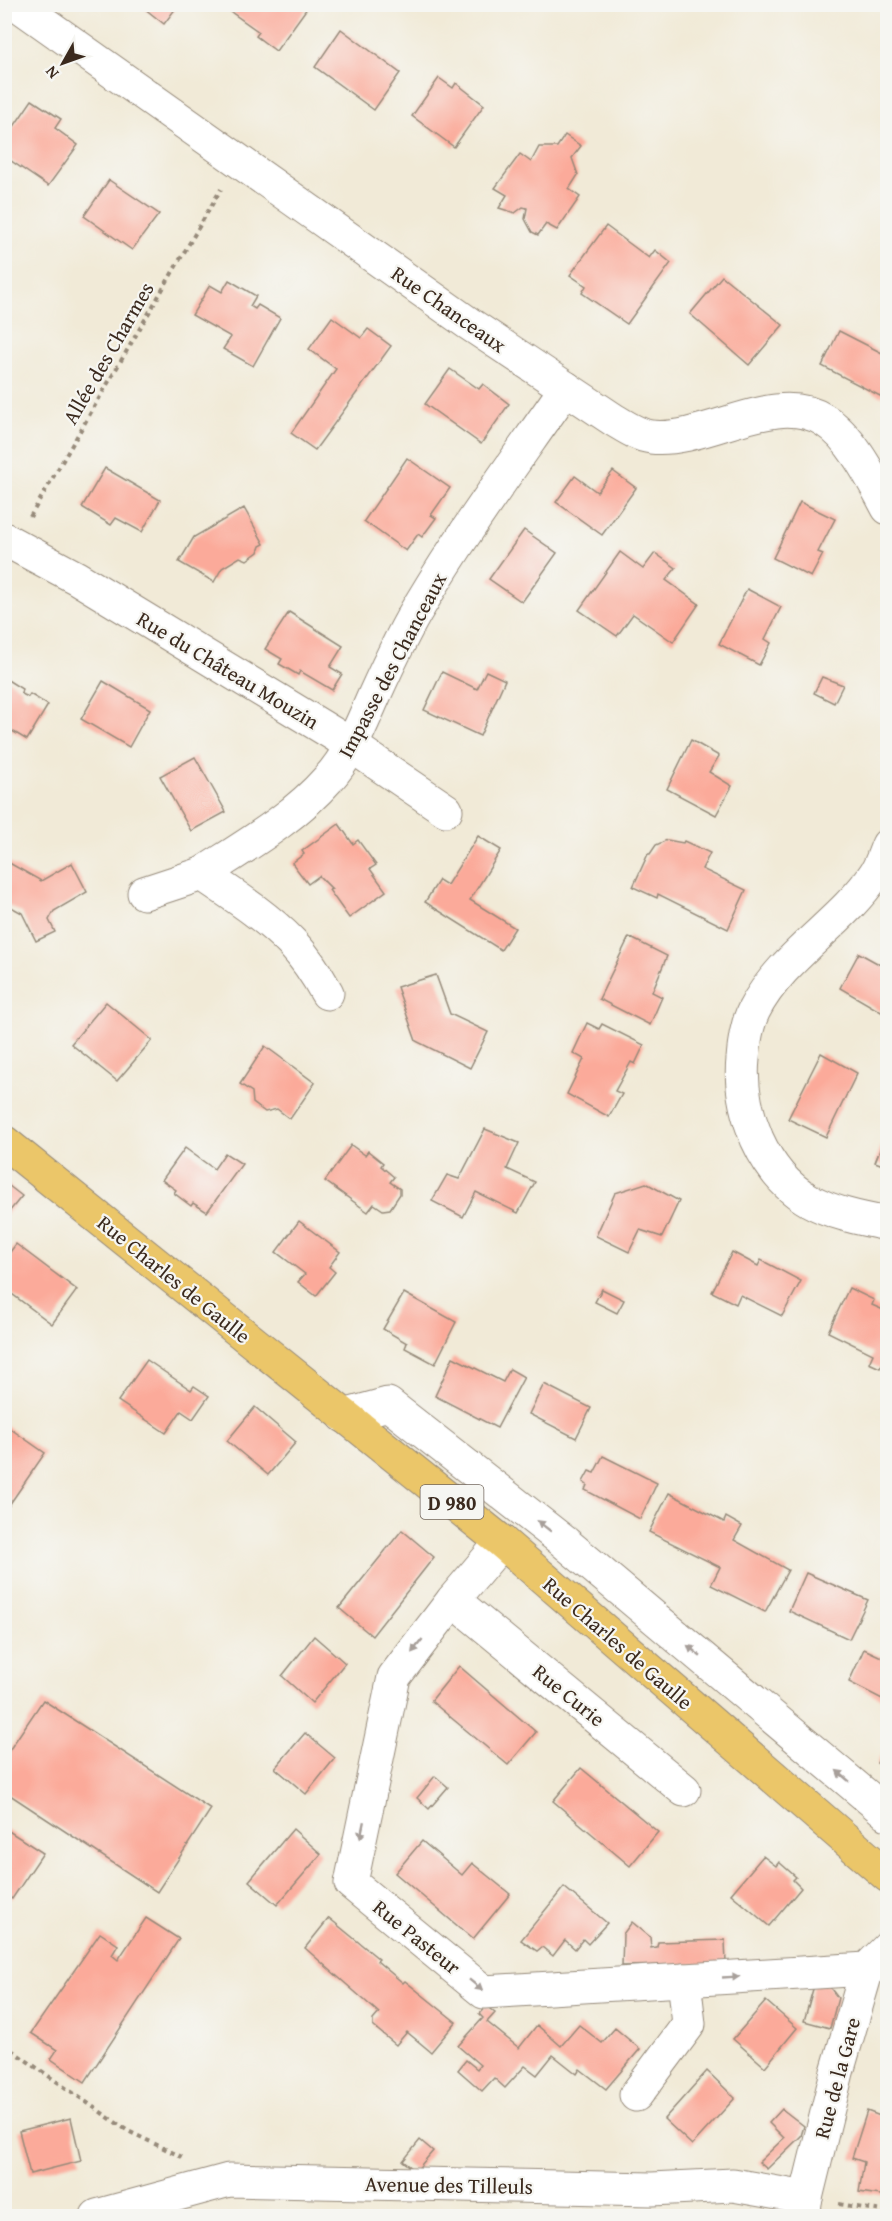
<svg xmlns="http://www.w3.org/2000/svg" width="892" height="2221" font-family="'Gentium Book Plus',serif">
  <rect width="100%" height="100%" fill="#f6f6f2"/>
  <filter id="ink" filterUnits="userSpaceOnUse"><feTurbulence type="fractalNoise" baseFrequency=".0167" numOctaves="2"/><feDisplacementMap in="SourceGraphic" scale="12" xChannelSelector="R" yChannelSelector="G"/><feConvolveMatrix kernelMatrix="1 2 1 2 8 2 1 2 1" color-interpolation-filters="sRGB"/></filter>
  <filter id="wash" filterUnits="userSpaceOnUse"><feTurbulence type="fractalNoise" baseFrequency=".008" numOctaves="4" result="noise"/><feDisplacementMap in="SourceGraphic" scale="24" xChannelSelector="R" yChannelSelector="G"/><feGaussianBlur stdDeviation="1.35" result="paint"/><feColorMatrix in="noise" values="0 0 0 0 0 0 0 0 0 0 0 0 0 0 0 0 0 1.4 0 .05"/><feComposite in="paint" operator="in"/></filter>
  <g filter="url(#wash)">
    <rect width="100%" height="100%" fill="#f1ead7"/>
    <g id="blocks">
      <g fill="#fbaa9a">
        <polygon points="139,4 179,4 164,24"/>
        <polygon points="226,4 310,4 276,51 256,36 259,32 224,7"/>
        <polygon points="341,29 400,73 374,110 315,67"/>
        <polygon points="439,78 453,88 456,83 484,105 454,147 412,116"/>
        <polygon points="32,100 61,119 55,128 78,145 48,186 4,156 4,141"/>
        <polygon points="565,135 581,146 572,158 578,175 569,189 580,197 557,230 546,224 538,235 532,232 525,219 527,208 523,207 515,213 499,208 507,195 495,188 520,154 531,162 539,147 557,147"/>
        <polygon points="109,180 159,214 132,250 84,216"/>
        <polygon points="606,226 649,258 655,250 671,263 627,324 582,293 586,286 570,275"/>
        <polygon points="722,276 783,325 749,365 690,314"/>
        <polygon points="229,280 256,296 250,306 255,309 258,305 280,318 253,366 223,349 231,337 192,315 210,285 222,292"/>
        <polygon points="332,317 361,338 368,329 391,346 315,450 291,433 336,369 309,349"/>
        <polygon points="839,331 888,356 888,387 882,397 822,366"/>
        <polygon points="450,369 479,389 483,384 509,404 481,444 425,404"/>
        <polygon points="407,458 450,488 431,515 436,518 422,537 418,534 406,551 364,521"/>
        <polygon points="105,468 160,500 142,532 116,518 111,525 82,507"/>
        <polygon points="613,471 636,488 602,535 556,502 575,476 597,492"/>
        <polygon points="800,502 835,519 818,552 823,554 811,577 773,558"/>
        <polygon points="244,508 264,544 260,546 258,552 247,560 240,557 222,568 214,582 179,562 194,537"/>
        <polygon points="524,530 557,553 522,602 489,579"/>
        <polygon points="620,552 643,569 655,553 676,568 666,580 699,604 673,642 633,614 617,636 579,610"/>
        <polygon points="747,589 781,607 765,639 771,643 759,665 719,644"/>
        <polygon points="289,612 343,646 330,667 342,674 332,690 300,671 298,675 288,669 279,664 282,659 265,649"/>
        <polygon points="486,671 505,680 480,736 424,710 442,672 477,689"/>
        <polygon points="822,677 843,685 834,703 814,693"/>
        <polygon points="6,679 22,689 21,693 24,695 28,697 30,694 48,705 27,740 4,726 4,682"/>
        <polygon points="103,681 150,709 129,747 81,719"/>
        <polygon points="691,740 719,756 709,772 732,786 716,815 667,789"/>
        <polygon points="195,757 226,812 191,831 160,776"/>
        <polygon points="339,824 353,844 358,840 376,865 370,869 386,891 349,918 329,890 332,889 319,876 308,884 292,863 304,854 302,851"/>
        <polygon points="478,836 501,850 470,900 515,928 501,950 425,902 439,880 447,885"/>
        <polygon points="667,840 683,843 684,841 710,853 702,869 746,890 728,929 658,894 657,898 633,887 648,854 650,854 656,845"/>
        <polygon points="4,860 41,881 72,863 87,892 54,911 49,920 55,932 36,941 22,913 4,903"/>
        <polygon points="629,937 667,956 652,992 662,997 650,1025 599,999"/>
        <polygon points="859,953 888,969 888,1016 840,988"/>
        <polygon points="436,975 450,1014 488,1032 470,1068 416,1041 397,987"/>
        <polygon points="106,1002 152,1040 117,1081 71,1044"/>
        <polygon points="587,1023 599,1029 602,1024 644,1045 635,1064 631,1062 615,1091 622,1094 609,1117 567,1094 584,1059 573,1053"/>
        <polygon points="265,1046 315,1083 290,1119 277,1109 265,1112 253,1103 252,1092 240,1084"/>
        <polygon points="821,1053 857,1073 826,1137 788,1119"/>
        <polygon points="485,1129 519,1143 507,1169 535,1182 518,1213 476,1192 463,1217 432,1201 447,1175 459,1179"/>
        <polygon points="887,1132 888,1132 888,1167 875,1162"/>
        <polygon points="351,1145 365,1155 368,1151 383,1163 381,1166 394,1177 390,1182 400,1189 400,1194 390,1209 383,1210 374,1204 368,1212 325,1181"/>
        <polygon points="185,1148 214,1169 225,1153 242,1164 207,1212 193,1203 191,1206 174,1193 176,1190 162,1180"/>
        <polygon points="4,1182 22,1196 4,1218"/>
        <polygon points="646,1183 679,1201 662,1237 640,1230 629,1252 596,1236 615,1193"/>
        <polygon points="299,1221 340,1252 329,1267 335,1272 316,1296 298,1282 305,1274 276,1252"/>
        <polygon points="16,1244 77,1290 52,1324 4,1288 4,1260"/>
        <polygon points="732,1252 758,1266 761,1260 801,1281 782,1316 740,1295 736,1304 712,1292"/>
        <polygon points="849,1288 874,1300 872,1305 888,1312 888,1353 880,1368 869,1363 873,1354 828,1332"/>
        <polygon points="602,1289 624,1300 617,1313 595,1302"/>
        <polygon points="404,1293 456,1322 435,1364 405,1348 407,1343 383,1329"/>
        <polygon points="453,1357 503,1382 510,1369 524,1377 497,1428 435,1396"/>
        <polygon points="147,1360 191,1390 194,1386 209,1396 193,1419 181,1411 166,1433 118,1401"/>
        <polygon points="544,1384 591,1408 576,1438 529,1414"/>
        <polygon points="255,1407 296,1442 268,1475 227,1441"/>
        <polygon points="5,1425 45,1453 5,1511"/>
        <polygon points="603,1456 657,1483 640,1519 585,1490 587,1485 583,1482 589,1471 594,1473"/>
        <polygon points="669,1493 724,1522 726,1517 742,1526 734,1540 788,1570 765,1612 711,1585 720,1567 649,1532"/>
        <polygon points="402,1530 434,1557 372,1636 339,1608"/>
        <polygon points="806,1573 868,1600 849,1639 789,1611"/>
        <polygon points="314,1636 345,1663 312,1703 282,1676"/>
        <polygon points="864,1649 888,1660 888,1702 849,1682"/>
        <polygon points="459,1666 536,1732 508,1765 431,1701"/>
        <polygon points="43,1700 211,1809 157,1892 4,1791 4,1758"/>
        <polygon points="305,1733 335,1758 306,1794 275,1768"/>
        <polygon points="888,1742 888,1772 877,1763"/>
        <polygon points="581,1768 658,1832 630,1866 553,1801"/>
        <polygon points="435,1776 448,1787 429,1809 417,1798"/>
        <polygon points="4,1828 43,1853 12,1899 4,1894"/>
        <polygon points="293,1829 321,1854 277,1905 249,1881"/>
        <polygon points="422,1841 462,1875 472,1863 510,1894 473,1939 395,1873"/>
        <polygon points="763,1856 776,1866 779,1862 796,1877 793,1880 801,1888 769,1926 731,1894"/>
        <polygon points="564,1887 607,1923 588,1944 583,1939 575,1949 565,1940 553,1956 542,1947 537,1951 521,1940"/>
        <polygon points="146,1918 179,1939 85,2082 51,2059 57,2050 31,2033 100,1933 118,1945 112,1955 118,1960"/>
        <polygon points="329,1918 379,1959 377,1961 403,1983 405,1981 456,2022 431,2052 407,2032 396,2045 373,2026 373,2020 379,2013 305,1948"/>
        <polygon points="632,1922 650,1937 651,1948 657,1947 658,1942 725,1940 726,1964 622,1966 623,1934"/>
        <polygon points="825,1981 838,1998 830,2028 804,2021 815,1982"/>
        <polygon points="766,2001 797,2028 765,2067 733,2039"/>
        <polygon points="486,2006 495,2013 487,2022 519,2048 537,2025 561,2046 579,2025 602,2043 615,2028 640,2049 606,2089 580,2069 577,2074 553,2055 537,2075 525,2066 505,2088 494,2078 482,2091 458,2070 466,2060 477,2069 480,2065 458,2046 483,2018 479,2014"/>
        <polygon points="707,2071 735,2098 692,2145 664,2119"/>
        <polygon points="782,2109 804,2126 801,2136 767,2169 759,2162 784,2138 769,2123"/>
        <polygon points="867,2111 888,2119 888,2196 859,2192 864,2162 852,2158"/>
        <polygon points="71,2118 81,2161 30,2174 19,2131"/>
        <polygon points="420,2140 433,2151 416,2171 403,2161"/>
      </g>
    </g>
  </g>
  <g filter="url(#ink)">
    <use href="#blocks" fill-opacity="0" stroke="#968a7a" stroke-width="1.5"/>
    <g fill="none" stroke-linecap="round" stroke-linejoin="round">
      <defs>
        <g id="minor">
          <path d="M17,4L468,323L614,420C626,427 637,435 651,437C707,443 774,389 824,420C852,437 873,480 888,508"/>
          <polyline points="4,539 77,578 337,736 446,810"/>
          <path d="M888,845C884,854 881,866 875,874C841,924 781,957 754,1010C747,1024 744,1044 743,1059C740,1087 746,1113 757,1139C785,1201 825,1212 888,1224"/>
          <polyline points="144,893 202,874"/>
          <path d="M327,993C317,975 306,958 292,943C266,916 233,895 202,874C245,846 294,818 328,779C350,755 361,725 374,696C388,665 403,632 421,603C465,529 517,459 566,388"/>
          <polyline points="344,1416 388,1404 563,1541 888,1814"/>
          <polyline points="502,1542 453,1600 394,1677 351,1883 484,1992 867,1969"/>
          <polyline points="453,1600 684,1790"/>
          <polyline points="636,2095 689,2024 684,1980"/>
          <polyline points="97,2216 229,2180 652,2189 733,2185 806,2198"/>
          <polyline points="803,2216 806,2198 837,2072 867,1969 888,1948"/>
        </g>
        <polyline id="major" points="4,1142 502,1542 888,1876"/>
      </defs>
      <use href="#minor" stroke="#968a7a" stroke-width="35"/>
      <use href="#major" stroke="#968a7a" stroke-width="35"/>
      <g stroke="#968a7a" stroke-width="4" stroke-dasharray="4.5 4.5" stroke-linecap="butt">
        <polyline points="30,517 221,189"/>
        <polyline points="4,2045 128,2131 182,2157"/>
        <polyline points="839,2204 888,2212"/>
      </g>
      <use href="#minor" stroke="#fff" stroke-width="33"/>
      <use href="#major" stroke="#ebc669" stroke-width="33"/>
    </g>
    <defs><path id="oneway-solid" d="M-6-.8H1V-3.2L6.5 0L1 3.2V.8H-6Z" transform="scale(1.5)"/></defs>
    <g fill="#a79f9a">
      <use href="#oneway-solid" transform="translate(544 1526) rotate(-142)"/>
      <use href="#oneway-solid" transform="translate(417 1646) rotate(128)"/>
      <use href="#oneway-solid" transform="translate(694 1651) rotate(-140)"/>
      <use href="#oneway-solid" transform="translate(843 1776) rotate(-140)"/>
      <use href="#oneway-solid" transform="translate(362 1830) rotate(102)"/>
      <use href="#oneway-solid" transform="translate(731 1977) rotate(-3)"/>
      <use href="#oneway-solid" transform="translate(476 1985) rotate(39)"/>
    </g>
  </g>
  <g text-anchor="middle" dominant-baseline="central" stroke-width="4.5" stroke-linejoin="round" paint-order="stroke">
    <rect fill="#f6f6f2" stroke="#73675e" stroke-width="1.5" x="420.5" y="1485" width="63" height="34" rx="4.5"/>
    <g font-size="20" font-weight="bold" fill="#3b2a1e">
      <text x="452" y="1502">D 980</text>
    </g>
    <g font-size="21" fill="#3b2a1e" stroke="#f6f6f2">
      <text transform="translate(449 309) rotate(35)">Rue Chanceaux</text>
      <text transform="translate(108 353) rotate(-60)">Allée des Charmes</text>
      <text transform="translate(392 665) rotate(-62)">Impasse des Chanceaux</text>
      <text transform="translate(228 670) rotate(31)">Rue du Château Mouzin</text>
      <text transform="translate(174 1279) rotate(39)">Rue Charles de Gaulle</text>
      <text transform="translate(618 1643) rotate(41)">Rue Charles de Gaulle</text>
      <text transform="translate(569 1695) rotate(39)">Rue Curie</text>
      <text transform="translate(417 1937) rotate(39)">Rue Pasteur</text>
      <text transform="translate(837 2078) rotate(-75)">Rue de la Gare</text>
      <text transform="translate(449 2185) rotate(1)">Avenue des Tilleuls</text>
    </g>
  </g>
  <rect width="892" height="2221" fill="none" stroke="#f6f6f2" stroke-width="24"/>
  <g transform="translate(63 63) rotate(230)" stroke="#f6f6f2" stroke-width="4.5" paint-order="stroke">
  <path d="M0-4.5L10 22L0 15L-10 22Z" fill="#3b2a1e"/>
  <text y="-9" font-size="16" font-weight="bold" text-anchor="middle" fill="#3b2a1e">N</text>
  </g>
</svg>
